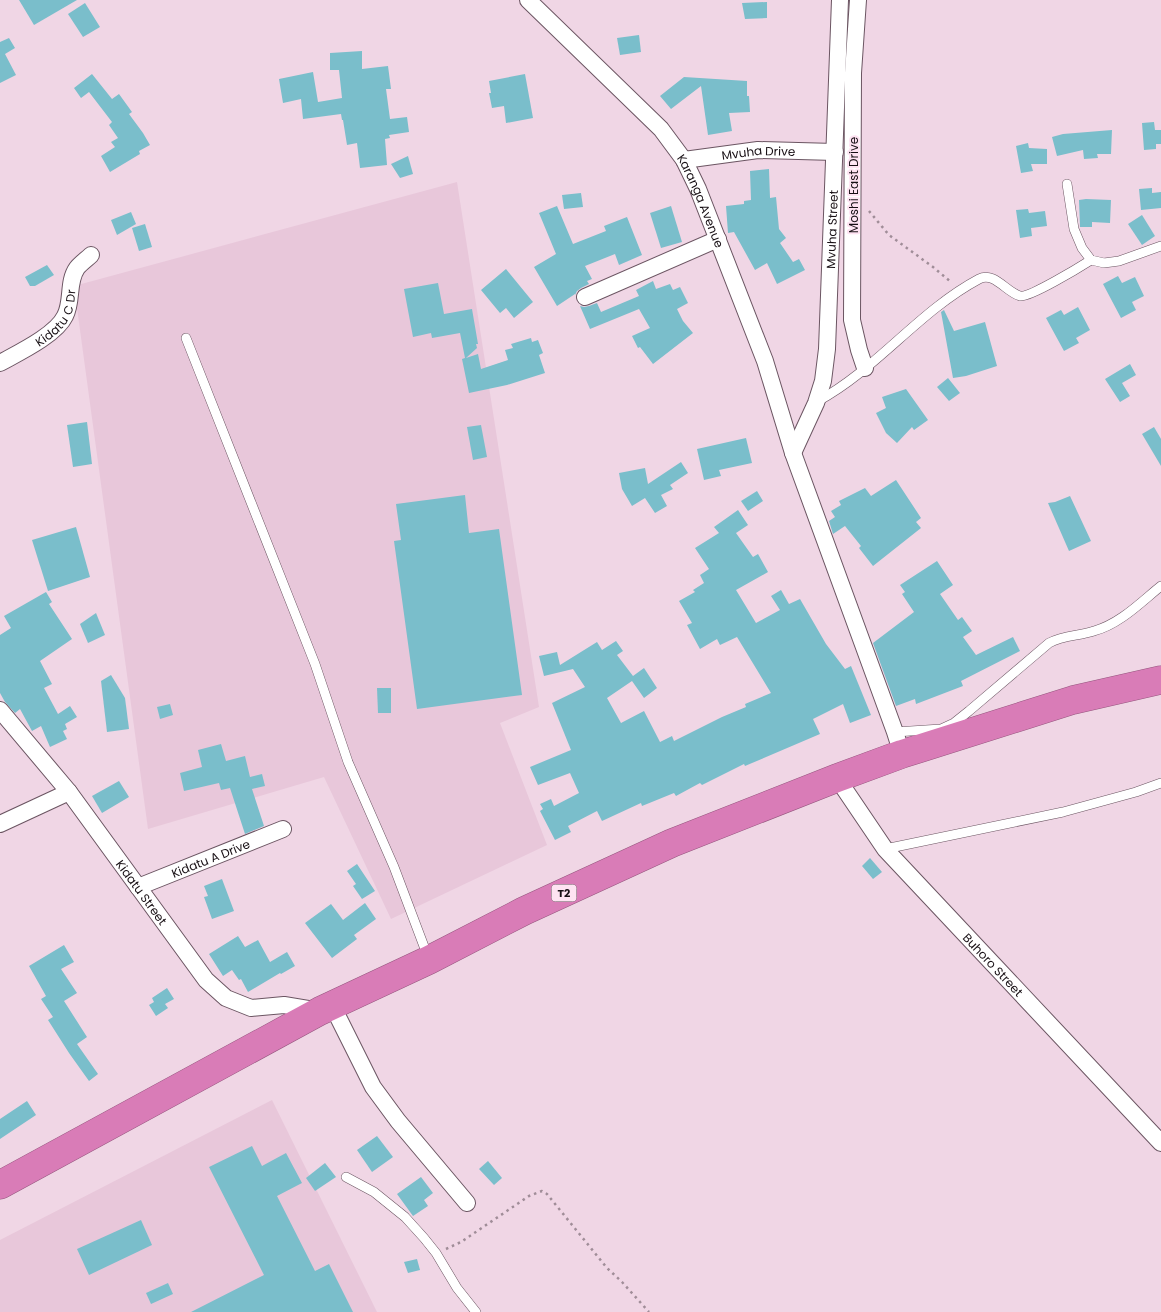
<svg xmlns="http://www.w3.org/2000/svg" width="1161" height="1312" font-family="Poppins,sans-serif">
  <rect width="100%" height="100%" fill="#f0d6e5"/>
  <g fill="#e8c7da">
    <polygon points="457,182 539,707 500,723 547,845 391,919 324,777 148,829 74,286"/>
    <polygon points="272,1100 377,1312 0,1312 0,1240"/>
  </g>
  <g fill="#7abecb">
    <polygon points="19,0 77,0 34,25"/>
    <polygon points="767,2 767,18 745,19 742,3"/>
    <polygon points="85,3 100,27 83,37 68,14"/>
    <polygon points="639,35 641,52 620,55 617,38"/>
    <polygon points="9,38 15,48 5,54 16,75 0,83 0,42"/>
    <polygon points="362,51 362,69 388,66 391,89 386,89 390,119 407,117 409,132 389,135 390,138 385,139 387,165 360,168 357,143 347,145 343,120 342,120 341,114 303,119 301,99 283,103 279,79 313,72 318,102 342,98 339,70 330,70 330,53"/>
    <polygon points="92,74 112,99 119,94 132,112 129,114 143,133 150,145 139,151 140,154 110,172 101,156 115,147 111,142 118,138 109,125 112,122 89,92 81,98 74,88"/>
    <polygon points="525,74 533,118 506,123 504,106 492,108 489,93 491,93 489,81"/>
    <polygon points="684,77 747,81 747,96 749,96 750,112 729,113 732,131 708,135 701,86 671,109 660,96"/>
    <polygon points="1154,122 1155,130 1161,130 1161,144 1156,144 1156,149 1144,150 1142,123"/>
    <polygon points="1112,130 1111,154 1097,154 1098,158 1084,159 1083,150 1057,156 1052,137 1063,134"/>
    <polygon points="1028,143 1029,148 1047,149 1047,164 1031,164 1033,171 1021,173 1016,146"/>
    <polygon points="408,156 413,174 400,178 391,164"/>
    <polygon points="769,169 770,198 776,197 779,229 786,238 780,243 793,262 799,259 805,270 777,284 767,263 755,270 734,232 728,233 726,206 744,204 744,201 751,200 750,171"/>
    <polygon points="1152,188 1152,193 1161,192 1161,208 1141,210 1139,189"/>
    <polygon points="581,193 583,207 564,209 562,195"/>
    <polygon points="1086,199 1111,200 1110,223 1092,222 1092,227 1080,227 1079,200"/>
    <polygon points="557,206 573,244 606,231 604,226 627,217 642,255 619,265 615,254 585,266 592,279 587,281 589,284 581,288 577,291 575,295 575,294 557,306 534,267 556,254 539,213"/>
    <polygon points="671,206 682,242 661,248 650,213"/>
    <polygon points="1028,209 1029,213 1045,211 1047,226 1031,228 1032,236 1020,238 1016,210"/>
    <polygon points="131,212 136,224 117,235 111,220"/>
    <polygon points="1142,215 1155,236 1142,245 1128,224"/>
    <polygon points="145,224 152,247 139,251 132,228"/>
    <polygon points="47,265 54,275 35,286 30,286 25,277"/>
    <polygon points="506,269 533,302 514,318 506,308 500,313 481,290"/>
    <polygon points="1118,276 1122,283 1135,277 1144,296 1132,302 1136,310 1121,318 1103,284"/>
    <polygon points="653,281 656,289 670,284 673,290 680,287 688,303 677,309 683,321 693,333 653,364 640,347 638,348 632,336 650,328 639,309 590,329 580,306 584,307 589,306 597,303 601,312 639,296 636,290"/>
    <polygon points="438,283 444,314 472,309 478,344 476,344 477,348 466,358 478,354 481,369 508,360 505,350 513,348 511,344 531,338 532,342 538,340 543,353 539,355 545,373 507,385 469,393 462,359 465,358 460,333 432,338 431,333 413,337 404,289"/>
    <polygon points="1078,307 1090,330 1076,338 1079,343 1064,351 1046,318 1061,310 1064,315"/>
    <polygon points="944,310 954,331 985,322 997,366 966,376 953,378 941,312"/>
    <polygon points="1130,364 1136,375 1122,383 1130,396 1120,402 1105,379"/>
    <polygon points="948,378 960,393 949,401 937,387"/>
    <polygon points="906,389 928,420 914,430 912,427 897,443 886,433 876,413 886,408 882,397"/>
    <polygon points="87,422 92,464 73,467 67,425"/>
    <polygon points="481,425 487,457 473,460 467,427"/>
    <polygon points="1154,427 1161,439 1161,466 1142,434"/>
    <polygon points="746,438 752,463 719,470 721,476 704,480 697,449"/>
    <polygon points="681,462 688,473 670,485 673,489 661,495 667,506 655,513 645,498 632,506 622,489 619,473 645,468 648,484"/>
    <polygon points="896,480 921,518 916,522 921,528 873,566 859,548 861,546 845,526 833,534 829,521 835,517 831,511 841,505 839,501 865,488 871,496"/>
    <polygon points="757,491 763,501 748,511 741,501"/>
    <polygon points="465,495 469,533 499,529 522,695 417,709 394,541 401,540 396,504"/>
    <polygon points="1070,496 1091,541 1069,551 1048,503 1055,502"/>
    <polygon points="738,510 748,525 736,533 753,557 758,554 768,572 736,590 756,623 780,610 771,596 781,590 789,604 800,599 826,644 845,669 851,666 871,715 850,723 843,704 813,719 820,734 745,766 744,764 702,785 700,783 676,796 674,793 642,806 641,803 602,821 597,811 568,826 571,832 555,840 540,811 543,809 540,804 551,799 554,806 579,793 570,773 538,785 530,767 571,750 552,703 585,687 573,669 544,676 539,656 557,652 560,665 597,642 602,650 616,641 623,651 617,655 633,676 644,668 657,688 644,698 632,681 607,698 621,723 644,711 660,742 672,736 674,741 722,717 746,707 745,704 771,693 737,637 720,645 717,639 700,649 687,625 692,623 679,601 695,592 693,590 704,583 700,575 709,569 695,548 719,533 714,527"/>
    <polygon points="76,527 90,577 48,591 32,540"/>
    <polygon points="937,561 953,585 940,594 958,620 962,617 972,631 963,637 976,655 1013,637 1020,651 961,681 963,686 916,704 915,699 896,706 873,643 914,612 902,594 905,592 900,585"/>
    <polygon points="46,592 52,602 49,604 72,639 40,661 52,684 44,688 58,714 70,706 77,717 65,724 67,729 63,731 67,739 50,747 41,726 32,731 20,709 15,713 5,702 0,693 0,635 11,628 4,616"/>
    <polygon points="96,613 105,635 88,643 80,624"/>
    <polygon points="111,675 125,698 129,729 107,732 101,681"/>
    <polygon points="377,688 391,688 391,713 378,713"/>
    <polygon points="170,704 173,715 160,719 157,707"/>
    <polygon points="221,744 226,761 245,756 250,777 262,774 265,786 252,789 264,826 245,834 230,788 221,790 219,783 184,791 180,773 202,767 198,750"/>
    <polygon points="119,781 129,797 102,813 92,796"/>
    <polygon points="870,858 882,872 873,879 862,866"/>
    <polygon points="357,864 375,891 362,899 353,886 356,884 347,871"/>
    <polygon points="222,879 234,911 212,919 204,897 208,896 204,886"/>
    <polygon points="365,903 376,919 354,935 357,939 332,958 305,923 331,904 343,920"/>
    <polygon points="238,936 245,947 258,940 270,962 287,952 295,966 281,974 280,973 248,992 241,979 239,980 232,970 223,976 209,954"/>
    <polygon points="64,945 74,962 61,969 77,993 64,1001 87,1037 77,1044 98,1074 89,1081 69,1053 48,1020 53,1017 41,999 46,996 29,966"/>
    <polygon points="167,988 174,999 165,1004 168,1008 156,1016 149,1005 154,1002 152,998"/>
    <polygon points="27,1101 36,1115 0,1139 0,1119"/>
    <polygon points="377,1136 393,1157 372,1172 357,1150"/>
    <polygon points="252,1146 262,1166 286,1153 302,1183 277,1196 315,1271 329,1264 353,1312 191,1312 264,1275 209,1167"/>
    <polygon points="488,1161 502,1178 494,1185 479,1169"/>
    <polygon points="325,1163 336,1177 315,1191 306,1178"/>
    <polygon points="421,1177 433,1193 424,1200 428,1206 413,1216 397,1194"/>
    <polygon points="141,1220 152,1245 89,1275 77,1249"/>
    <polygon points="417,1259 420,1270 408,1273 404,1262"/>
    <polygon points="168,1283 173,1294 151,1304 146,1293"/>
  </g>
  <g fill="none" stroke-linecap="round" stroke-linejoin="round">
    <defs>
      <g id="lane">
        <polyline points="1067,184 1074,229 1082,248 1091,260 1104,263 1119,261 1161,246"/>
        <polyline points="186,338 315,664 348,762 394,867 428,957"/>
        <path d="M818,401C877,369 919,311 979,279C994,271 1006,292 1020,296C1029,298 1080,267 1091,260"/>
        <path d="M895,732L941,729L954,723L969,711L1049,643C1063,635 1079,636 1094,631C1120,624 1141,602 1161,586"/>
        <polyline points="885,849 1063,812 1136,792 1161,783"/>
        <polyline points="346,1177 374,1192 405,1217 424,1238 436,1253 457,1288 476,1312"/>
      </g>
      <g id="street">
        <path id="s1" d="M528,0L661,129L684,160L698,189L765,361L793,453L895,732L902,754"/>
        <polyline points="858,0 853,73 852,320 859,350 865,368"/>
        <path id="s2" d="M684,160L758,150L835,152"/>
        <polyline points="585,297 718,239"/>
        <path id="s3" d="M0,363C18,353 56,335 65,316C73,301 67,282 77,268C81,263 87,259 91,255"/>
        <path id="s4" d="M793,453L816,403L823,381L827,349L840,0"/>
        <path id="s5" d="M0,710L69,792L206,980L226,998L251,1008L284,1005L320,1011"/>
        <path id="s6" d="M837,778L885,849L1161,1143"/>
        <polyline points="0,824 69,792"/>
        <path id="s7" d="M138,887L283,829"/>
        <polyline points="332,1005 373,1087 398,1121 467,1203"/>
      </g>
      <polyline id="highway" points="0,1185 320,1011 429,960 524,911 672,843 837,778 902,754 1073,700 1161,680"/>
    </defs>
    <use href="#lane" stroke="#6b5562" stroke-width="10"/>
    <use href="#street" stroke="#6b5562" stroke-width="18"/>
    <use href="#highway" stroke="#95567e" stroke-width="29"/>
    <g stroke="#a08d98" stroke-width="2.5" stroke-dasharray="2.5 4" stroke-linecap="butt">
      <polyline points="869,211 889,235 933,267 951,282"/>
      <polyline points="446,1249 461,1242 529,1196 542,1191 547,1194 607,1268 622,1282 649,1312"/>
    </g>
    <use href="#lane" stroke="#fff" stroke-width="9"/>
    <use href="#street" stroke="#fff" stroke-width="16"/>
    <use href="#highway" stroke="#d97cb7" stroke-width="28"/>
  </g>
  <g text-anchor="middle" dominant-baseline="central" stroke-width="4" stroke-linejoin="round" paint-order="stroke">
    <rect fill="#fee3f2" stroke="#5c4f57" stroke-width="1" x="551.5" y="884.5" width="25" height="17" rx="4"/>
    <g font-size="11" font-weight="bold" fill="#170f14">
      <text x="564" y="893">T2</text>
    </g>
    <g font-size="12" fill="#170f14" stroke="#fee3f2">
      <text stroke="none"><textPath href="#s2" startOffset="75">Mvuha Drive</textPath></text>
      <text transform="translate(853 185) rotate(-90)">Moshi East Drive</text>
      <text stroke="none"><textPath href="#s1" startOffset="268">Karanga Avenue</textPath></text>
      <text stroke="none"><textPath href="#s4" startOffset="230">Mvuha Street</textPath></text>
      <text stroke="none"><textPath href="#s3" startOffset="75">Kidatu C Dr</textPath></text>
      <text stroke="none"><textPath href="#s7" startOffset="78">Kidatu A Drive</textPath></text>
      <text stroke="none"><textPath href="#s5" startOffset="231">Kidatu Street</textPath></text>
      <text stroke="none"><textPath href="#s6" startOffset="244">Buhoro Street</textPath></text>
    </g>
  </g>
</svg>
